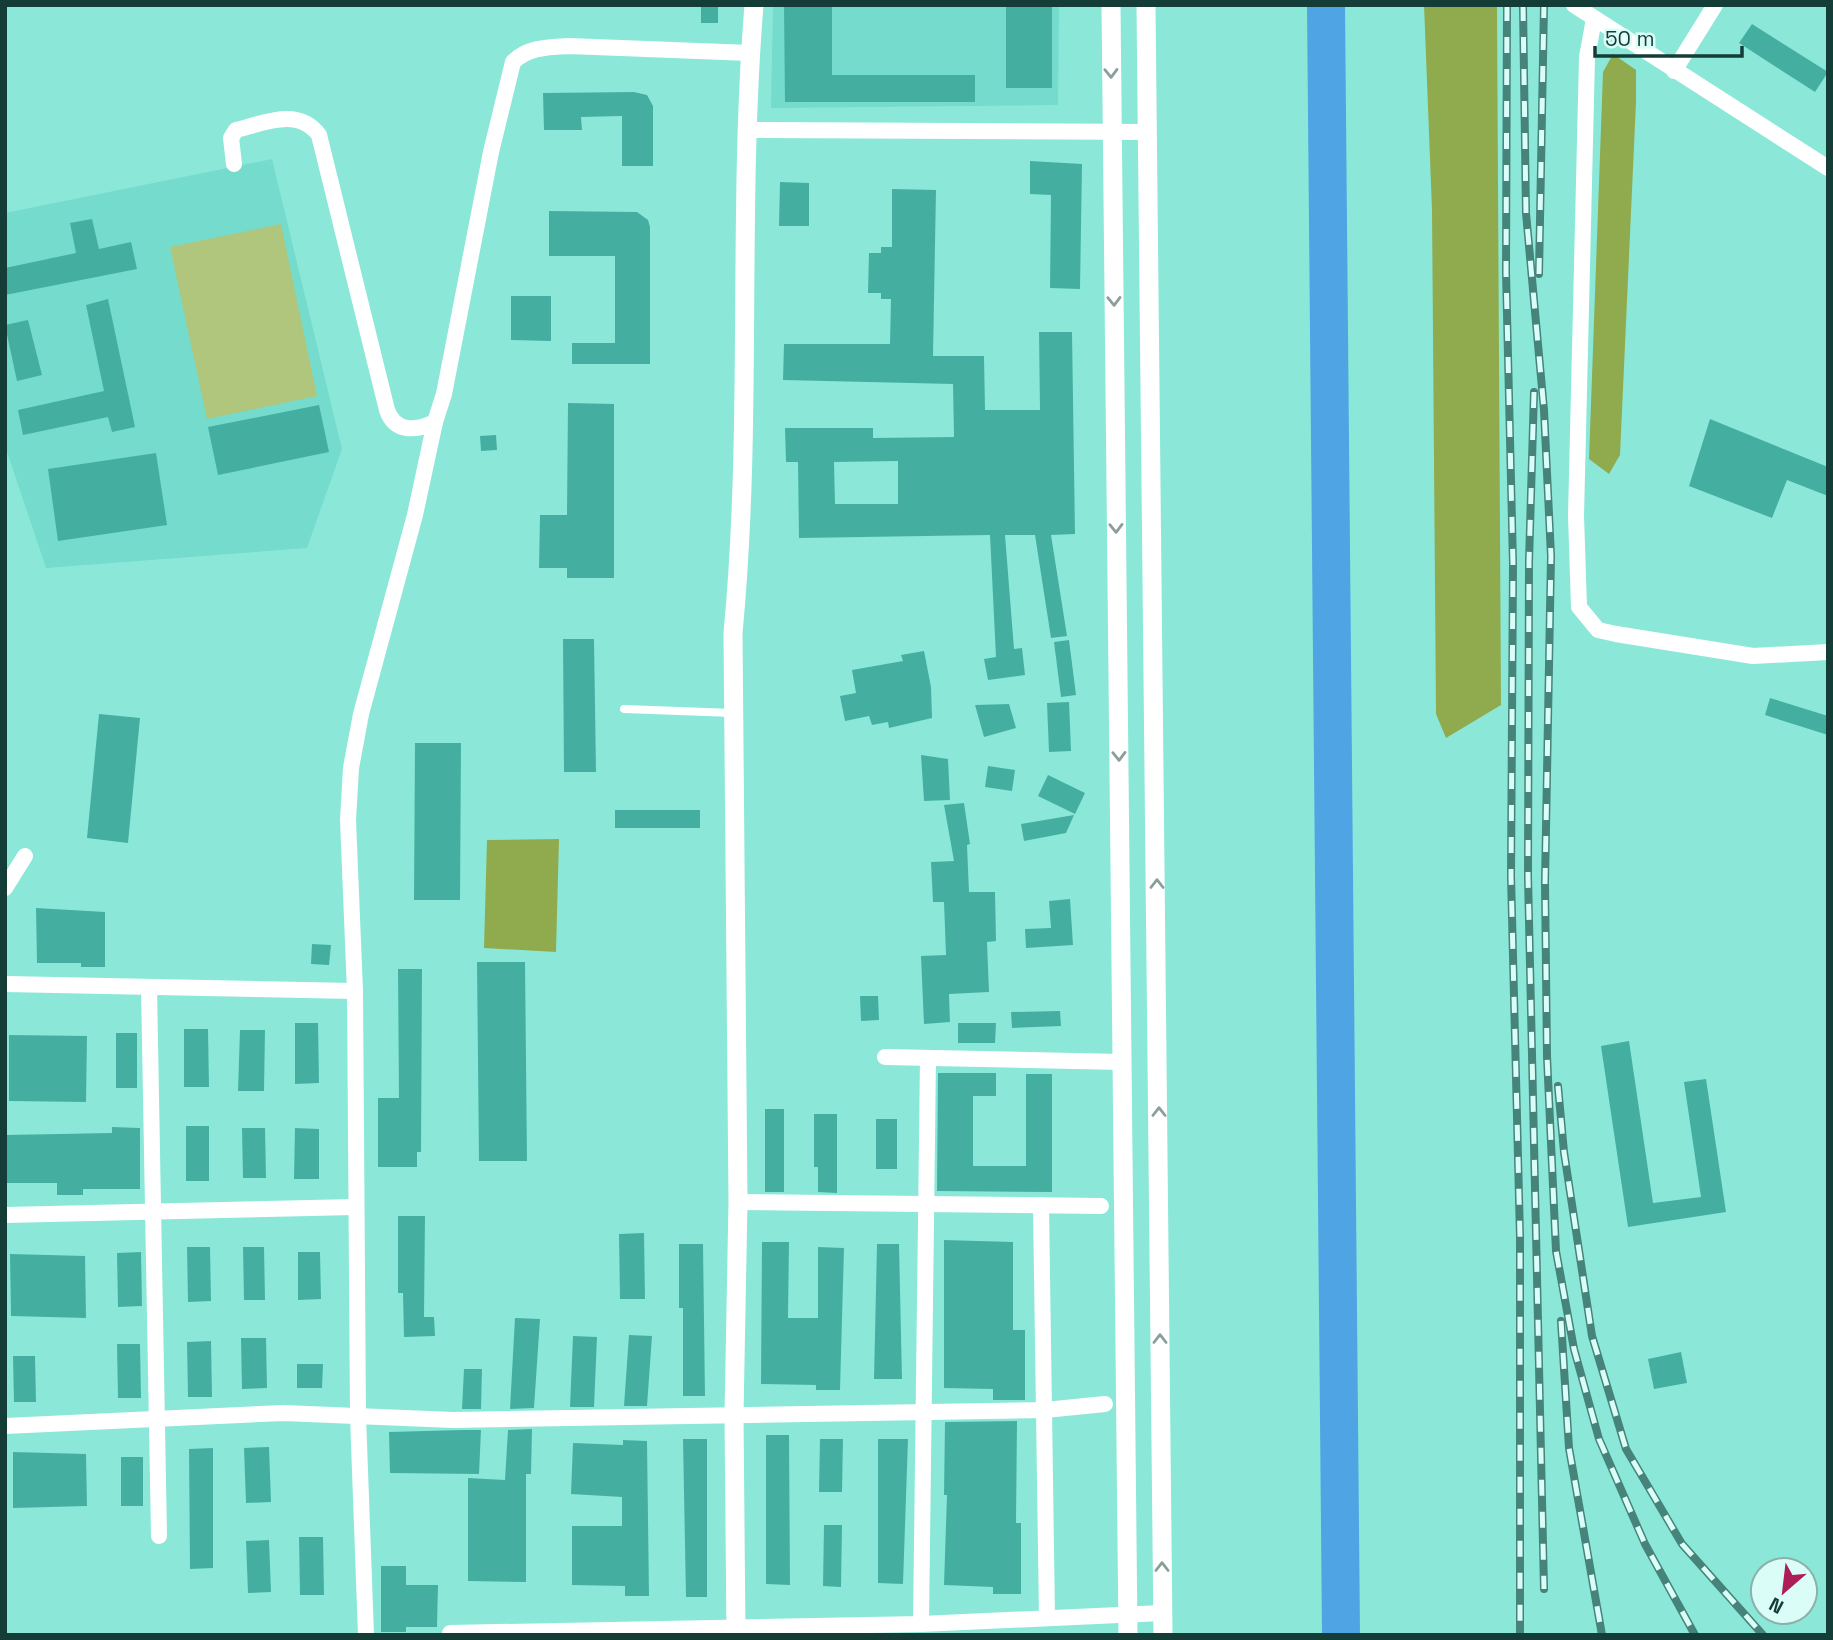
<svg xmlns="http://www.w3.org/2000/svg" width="1833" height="1640" font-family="'Space Grotesk',sans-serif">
  <rect width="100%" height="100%" fill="#8be8d9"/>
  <g fill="#75dbcc">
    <polygon points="773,5 1059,5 1058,105 771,108"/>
    <polygon points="272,159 342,449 307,548 46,568 5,446 5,213"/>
  </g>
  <polygon fill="#afc67c" points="281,224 317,396 207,419 170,247"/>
  <g fill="#90ab4e">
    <polygon points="1424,5 1497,6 1501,705 1446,738 1436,714 1432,210"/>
    <polygon points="1613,54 1636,70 1636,102 1620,455 1609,474 1589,459 1603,72"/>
    <polygon points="559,839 556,952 484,948 487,840"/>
  </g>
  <polygon fill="#4fa4e3" points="1307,5 1345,5 1360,1635 1322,1635"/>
  <g fill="#44afa1" fill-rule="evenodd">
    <rect x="701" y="5" width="17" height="18"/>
    <polygon points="784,5 832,5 832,75 975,75 975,102 785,102"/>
    <rect x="1006" y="5" width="46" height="83"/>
    <polygon points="1752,24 1828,72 1815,92 1739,43"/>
    <polygon points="634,92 647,95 653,106 653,166 622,166 622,116 581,117 582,130 544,130 543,93"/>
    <polygon points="1030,161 1082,164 1080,289 1050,288 1051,195 1030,194"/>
    <polygon points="780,182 809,183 809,226 779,226"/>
    <path d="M892,189L936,190L933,356H984L985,410H1040L1039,332H1072L1075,534L1051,535L1067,636L1051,638L1035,535H1005L1014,649L1022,648L1025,675L988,680L984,659L996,657L990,535L799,538L798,462H786L785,428H873V438L954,437L953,384L783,380L784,344H890L891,299H881V293H868L869,253H881V247H892ZM898,461V504H835L834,462Z"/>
    <polygon points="549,211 637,212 648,220 650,227 650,364 572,364 572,343 615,343 615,256 549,256"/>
    <polygon points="92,219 99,249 131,242 137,269 5,295 5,268 76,253 70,223"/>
    <polygon points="511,296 551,296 551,341 511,340"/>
    <polygon points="108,299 135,427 112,432 108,417 23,435 18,410 104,391 86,305"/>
    <polygon points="28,320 42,375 17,381 5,325"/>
    <polygon points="568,403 614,404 614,578 567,578 567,568 539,568 540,515 567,515"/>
    <polygon points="319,405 329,452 218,475 208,427"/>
    <polygon points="1710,419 1828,467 1828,496 1787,480 1772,518 1689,486"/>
    <polygon points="496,435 497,450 481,451 480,436"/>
    <polygon points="156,453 167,525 58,541 48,469"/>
    <polygon points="563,639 594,639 596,772 564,772"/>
    <polygon points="1069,640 1076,695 1061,697 1054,642"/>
    <polygon points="924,651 931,687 932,718 889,728 888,722 872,725 869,716 845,721 840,696 856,693 852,670 903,661 901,655"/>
    <polygon points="1770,698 1828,716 1828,735 1765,715"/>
    <polygon points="1069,702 1071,751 1049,752 1047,703"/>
    <polygon points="1009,704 1016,728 984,737 975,705"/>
    <polygon points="99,714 140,718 128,843 87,838"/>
    <polygon points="415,743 461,743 460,900 414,900"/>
    <polygon points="921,755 948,759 950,800 924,801"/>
    <polygon points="988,766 1015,770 1012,791 985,787"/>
    <polygon points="1048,775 1085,793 1075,814 1038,796"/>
    <polygon points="964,803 970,844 967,845 969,892 995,892 996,941 987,942 989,992 949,994 950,1022 924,1024 921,956 946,955 944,902 933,902 931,862 954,861 944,805"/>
    <rect x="615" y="810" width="85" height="18"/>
    <polygon points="1074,815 1066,833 1024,841 1021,824"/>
    <polygon points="1070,899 1073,945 1026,948 1025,929 1051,928 1049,901"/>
    <polygon points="36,908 105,912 105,967 81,967 81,963 37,963"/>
    <polygon points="312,944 331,945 329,965 311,964"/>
    <polygon points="477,962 525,962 527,1161 479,1161"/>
    <polygon points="398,969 422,969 421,1152 417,1152 417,1167 378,1167 378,1098 399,1098"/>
    <polygon points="860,996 878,996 879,1020 861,1021"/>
    <polygon points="1060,1011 1061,1026 1012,1028 1011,1012"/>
    <polygon points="295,1023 318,1023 319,1083 295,1084"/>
    <polygon points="958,1023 996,1023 995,1043 958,1043"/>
    <polygon points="184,1029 208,1029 209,1087 184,1087"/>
    <polygon points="240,1030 265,1030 264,1091 238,1091"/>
    <rect x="116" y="1033" width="21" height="55"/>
    <polygon points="9,1035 87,1036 86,1102 9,1101"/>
    <polygon points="1629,1041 1653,1203 1701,1197 1684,1082 1706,1079 1726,1212 1628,1227 1601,1046"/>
    <polygon points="938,1073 996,1073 996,1096 973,1096 973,1166 1026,1166 1026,1074 1052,1074 1052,1192 937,1191"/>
    <rect x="765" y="1109" width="19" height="83"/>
    <polygon points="814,1114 837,1114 837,1193 818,1192 818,1167 814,1167"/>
    <rect x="876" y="1119" width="21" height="50"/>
    <rect x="186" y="1126" width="23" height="55"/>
    <polygon points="112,1127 140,1128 140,1189 83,1189 83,1195 57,1195 57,1183 5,1183 5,1135 112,1133"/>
    <polygon points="242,1128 265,1128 266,1178 243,1178"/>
    <polygon points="295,1128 319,1129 319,1179 294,1179"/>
    <polygon points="398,1216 425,1216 424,1317 434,1317 435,1336 404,1337 403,1293 398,1293"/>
    <polygon points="644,1233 645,1299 620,1299 619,1234"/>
    <polygon points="944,1240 1013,1242 1013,1330 1025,1330 1025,1400 993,1400 993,1389 944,1388"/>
    <polygon points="762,1242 789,1242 788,1318 818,1318 818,1247 844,1248 840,1390 816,1390 816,1385 761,1384"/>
    <polygon points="679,1244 703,1244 705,1396 683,1396 683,1308 679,1308"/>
    <polygon points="877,1244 899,1244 902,1379 874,1379"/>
    <polygon points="187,1247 210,1247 211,1301 188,1302"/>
    <polygon points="243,1247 264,1247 265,1300 244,1300"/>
    <polygon points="141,1252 142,1306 118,1307 117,1253"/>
    <polygon points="298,1252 320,1252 321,1299 298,1300"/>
    <polygon points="10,1254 85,1256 86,1318 11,1316"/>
    <polygon points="515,1318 540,1319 534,1408 510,1409"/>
    <polygon points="629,1335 652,1336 647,1406 624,1406"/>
    <polygon points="573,1336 597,1337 594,1407 570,1407"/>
    <polygon points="241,1338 266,1338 267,1388 242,1389"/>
    <polygon points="211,1341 212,1397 188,1397 187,1342"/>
    <polygon points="117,1344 140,1344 141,1398 118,1398"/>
    <polygon points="1681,1352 1687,1383 1654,1389 1648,1359"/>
    <polygon points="13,1356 35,1356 36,1402 14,1402"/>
    <polygon points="297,1364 323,1364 322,1388 297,1388"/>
    <polygon points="464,1369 482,1369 481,1409 462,1409"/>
    <polygon points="1017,1421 1016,1523 1021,1523 1021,1594 993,1594 993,1587 944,1585 947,1495 944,1495 945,1422"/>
    <polygon points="532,1429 531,1474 526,1474 526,1582 468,1581 468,1478 505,1480 508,1430"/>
    <polygon points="462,1430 481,1430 479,1474 390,1473 389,1432"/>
    <polygon points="766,1435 789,1435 790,1585 766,1584"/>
    <polygon points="683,1439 707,1439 707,1597 686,1597"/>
    <polygon points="820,1439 843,1439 842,1492 819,1492"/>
    <polygon points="878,1439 908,1439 903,1584 878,1583"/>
    <polygon points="623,1440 647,1441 649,1596 625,1596 625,1586 572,1585 572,1526 622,1526 622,1497 571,1494 573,1443 623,1445"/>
    <polygon points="269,1447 271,1502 246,1503 244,1448"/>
    <polygon points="213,1448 213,1568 190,1569 189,1449"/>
    <polygon points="13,1452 86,1454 87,1506 13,1508"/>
    <rect x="121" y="1457" width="22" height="49"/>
    <polygon points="824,1525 842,1525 841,1587 823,1586"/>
    <polygon points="299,1537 323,1537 324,1595 300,1595"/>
    <polygon points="269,1540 271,1592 248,1593 246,1541"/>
    <polygon points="381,1566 406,1566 406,1585 438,1585 437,1627 406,1627 406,1632 381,1632"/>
  </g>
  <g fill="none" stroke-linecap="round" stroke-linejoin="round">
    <polyline stroke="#fff" stroke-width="8" points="624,709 733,713"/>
    <g stroke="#fff" stroke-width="16">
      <polyline points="1574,5 1828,168"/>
      <polyline points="1594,19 1587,57 1576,516 1579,607 1598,630 1616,634 1753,656 1828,652"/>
      <polyline points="1674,71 1715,5"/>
      <polyline points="747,130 1147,132"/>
      <path d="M234,164L231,138L236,130C264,123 298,107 319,135L387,410C395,433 416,431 435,422L444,394L491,152L513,62C528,47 549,47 569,46L750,53"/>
      <polyline points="5,888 25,856"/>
      <polyline points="5,984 355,991"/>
      <polyline points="149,987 159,1536"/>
      <polyline points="885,1057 1122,1062"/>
      <polyline points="738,1202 1101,1206"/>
      <polyline points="1041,1205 1047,1618"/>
      <polyline points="5,1215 355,1207"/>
      <polyline points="5,1426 283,1413 453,1420 1045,1410 1105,1404"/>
      <polyline points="921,1624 928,1058"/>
      <polyline points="450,1633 921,1624 1162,1613"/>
      <polyline points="366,1635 358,1416 355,991 348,820 351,768 361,714 415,515 435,422"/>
    </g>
    <g stroke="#fff" stroke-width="19">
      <polyline points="1111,5 1128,1635"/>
      <polyline points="1146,5 1163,1635"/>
      <path d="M736,1635L734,1415L738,1202L733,633C753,424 737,214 754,5"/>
    </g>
    <defs>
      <g id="rail">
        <polyline points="1507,5 1506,272 1513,564 1511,876 1520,1237 1520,1635"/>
        <polyline points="1523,5 1526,213 1544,410 1551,556 1545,883 1547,1056 1556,1251 1574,1349 1599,1439 1645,1544 1695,1635"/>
        <polyline points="1539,274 1544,5"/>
        <polyline points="1534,392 1529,562 1528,876 1544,1589"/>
        <polyline points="1558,1086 1564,1152 1592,1336 1626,1449 1682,1544 1763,1635"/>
        <polyline points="1561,1321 1569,1448 1602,1635"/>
      </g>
    </defs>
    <use href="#rail" stroke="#46837a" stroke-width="8"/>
    <use href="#rail" stroke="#dbfdf7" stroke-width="5" stroke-dasharray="16" stroke-linecap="butt"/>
  </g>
  <defs><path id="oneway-chevron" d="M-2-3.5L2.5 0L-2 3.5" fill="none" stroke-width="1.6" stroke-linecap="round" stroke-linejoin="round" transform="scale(1.75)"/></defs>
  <g stroke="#8a9e9b">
    <use href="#oneway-chevron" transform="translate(1111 73) rotate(89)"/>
    <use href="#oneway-chevron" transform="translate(1114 301) rotate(89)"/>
    <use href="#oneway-chevron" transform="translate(1116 528) rotate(89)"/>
    <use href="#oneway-chevron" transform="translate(1119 756) rotate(89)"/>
    <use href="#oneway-chevron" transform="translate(1157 884) rotate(-90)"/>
    <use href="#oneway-chevron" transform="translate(1159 1112) rotate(-90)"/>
    <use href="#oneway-chevron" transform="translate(1160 1339) rotate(-90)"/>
    <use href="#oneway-chevron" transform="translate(1162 1567) rotate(-90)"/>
  </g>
  <rect width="1833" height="1640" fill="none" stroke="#153d37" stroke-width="14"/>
  <g transform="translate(1784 1591) rotate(208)"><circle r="33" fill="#dbfdf7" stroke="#8cb0aa" stroke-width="2"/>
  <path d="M0-5L12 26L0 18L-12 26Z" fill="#ad1e58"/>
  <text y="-10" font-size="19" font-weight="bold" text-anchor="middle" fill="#153d37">N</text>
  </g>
  <path d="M1595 46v10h147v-10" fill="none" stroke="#153d37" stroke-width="3.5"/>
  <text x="1605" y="46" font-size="21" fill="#153d37" stroke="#dbfdf7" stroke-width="5" paint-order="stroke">50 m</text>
</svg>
